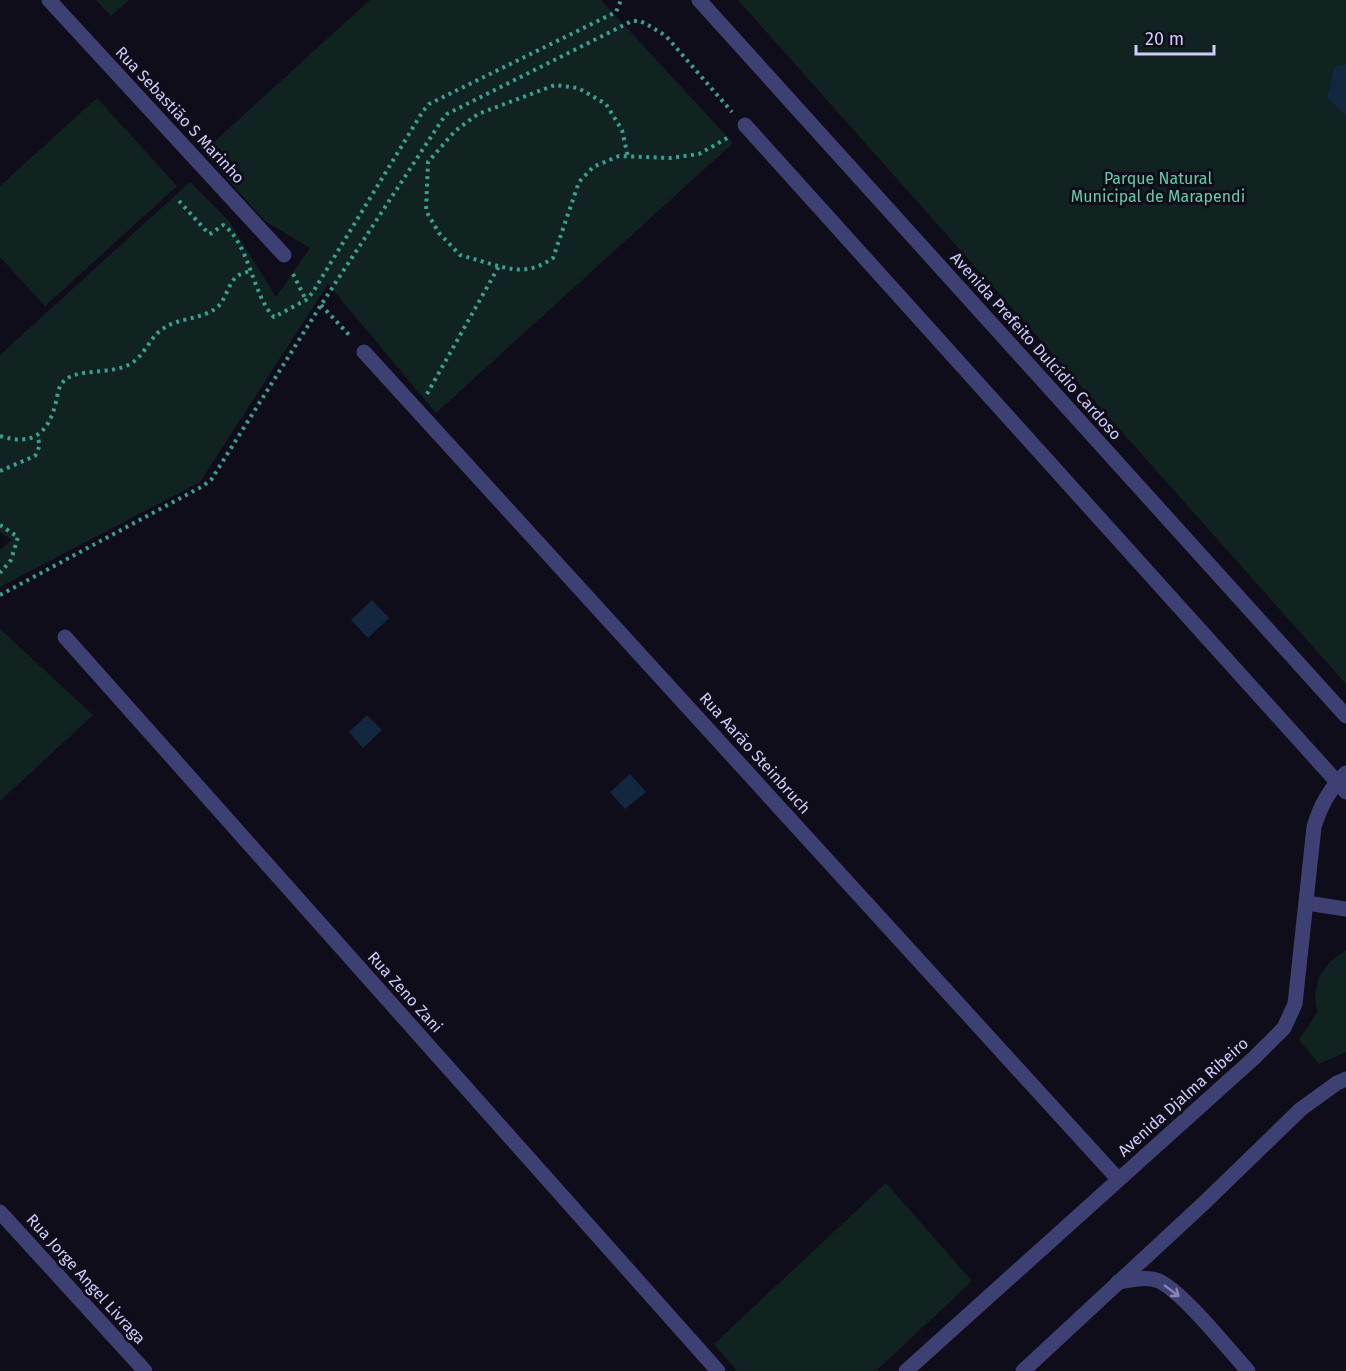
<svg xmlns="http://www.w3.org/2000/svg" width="1346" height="1371" font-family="'Fira Sans',sans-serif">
  <rect width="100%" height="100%" fill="#0f0d1a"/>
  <g fill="#112321">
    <polygon points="96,0 129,0 111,16"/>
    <polygon points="370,0 601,0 733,143 436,413 328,284 200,482 0,587 0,550 12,540 0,532 0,355 190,182 229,221 276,297 310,248 265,221 203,152"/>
    <polygon points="738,0 1346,0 1346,64 1334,67 1327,98 1346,116 1346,684"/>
    <polygon points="97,98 177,186 45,306 0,257 0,186"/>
    <polygon points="0,629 93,715 0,801"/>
    <polygon points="1346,950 1346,1052 1319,1064 1299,1040 1317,1013 1315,995 1319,977 1330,962"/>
    <polygon points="886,1183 972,1281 876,1371 737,1371 714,1344"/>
  </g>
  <g fill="#13273e">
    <polygon points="1346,64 1346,116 1327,98 1334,67"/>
    <polygon points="372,600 389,618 368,638 351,620"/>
    <polygon points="367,715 382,730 363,748 349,732"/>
    <polygon points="630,774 646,792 625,809 610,792"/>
  </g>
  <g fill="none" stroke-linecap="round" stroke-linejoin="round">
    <g stroke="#3c9e91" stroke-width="4" stroke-dasharray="3 4.5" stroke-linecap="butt">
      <path d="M179,201L209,234L212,233L223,225C249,242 253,297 274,317L306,300L313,292L423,111L429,104L616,12L621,0"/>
      <polyline points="498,266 460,255 439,233 426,211 428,162 455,131 478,114 555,85 578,88 606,104 622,130 628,157"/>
      <polyline points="293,274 306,300"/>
      <polyline points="321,305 351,337"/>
      <path d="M427,394L499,266C520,272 534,271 553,258L579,182L593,167L619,156L670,158L699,154L729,137"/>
      <path d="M0,436C33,446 48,434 56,402C58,395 58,386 64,381C76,368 111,375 130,364C145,356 150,336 164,328C178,318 198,320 215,309C227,301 227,282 239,275C242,273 248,272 252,270"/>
      <polyline points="0,471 35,456 40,445 37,436"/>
      <polyline points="0,525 18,537 11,560 0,573"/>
      <polyline points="0,595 203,486 211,480 321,305 442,120 447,114 632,21 640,21 648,25 666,36 732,112"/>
    </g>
    <g stroke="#3e4073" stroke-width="15">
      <polyline points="49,0 284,255"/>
      <polyline points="699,0 1346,716"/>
      <polyline points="745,125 1346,792"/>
      <polyline points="364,352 1118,1179"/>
      <polyline points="65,637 718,1371"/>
      <polyline points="1307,903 1346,909"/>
      <polyline points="0,1212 145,1371"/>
      <path d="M1118,1282C1131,1280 1147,1276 1159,1281C1184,1293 1228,1349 1248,1371"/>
      <path d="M906,1371L1254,1058L1284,1028L1295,1004L1314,827C1320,806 1330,788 1346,773"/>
      <polyline points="1023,1371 1204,1203 1301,1109 1337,1083 1346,1079"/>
    </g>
  </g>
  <defs><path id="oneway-shaft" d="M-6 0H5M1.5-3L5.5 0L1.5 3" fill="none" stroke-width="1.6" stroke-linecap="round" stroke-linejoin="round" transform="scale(1.5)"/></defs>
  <use stroke="#8686b6" href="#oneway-shaft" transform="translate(1172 1291) rotate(37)"/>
  <g text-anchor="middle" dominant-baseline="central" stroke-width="6" stroke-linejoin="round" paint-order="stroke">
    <g font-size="16" fill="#cfcdf8" stroke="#0f0d1a">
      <text transform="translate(180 115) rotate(47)">Rua Sebastião S Marinho</text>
      <text transform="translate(1036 346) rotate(48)">Avenida Prefeito Dulcídio Cardoso</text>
      <text transform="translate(755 753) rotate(48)">Rua Aarão Steinbruch</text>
      <text transform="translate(405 992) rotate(48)">Rua Zeno Zani</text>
      <text transform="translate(1183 1097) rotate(-42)">Avenida Djalma Ribeiro</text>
      <text transform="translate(86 1279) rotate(48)">Rua Jorge Angel Livraga</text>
    </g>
    <g font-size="16" fill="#64ceab" stroke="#0f0d1a">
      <text x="1158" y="178">Parque Natural<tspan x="1158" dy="18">Municipal de Marapendi</tspan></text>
    </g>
  </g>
  <path d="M1136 45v9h78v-9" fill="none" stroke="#cfcdf8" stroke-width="3"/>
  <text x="1145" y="45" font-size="18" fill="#cfcdf8" stroke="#0f0d1a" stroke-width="4.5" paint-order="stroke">20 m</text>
</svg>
